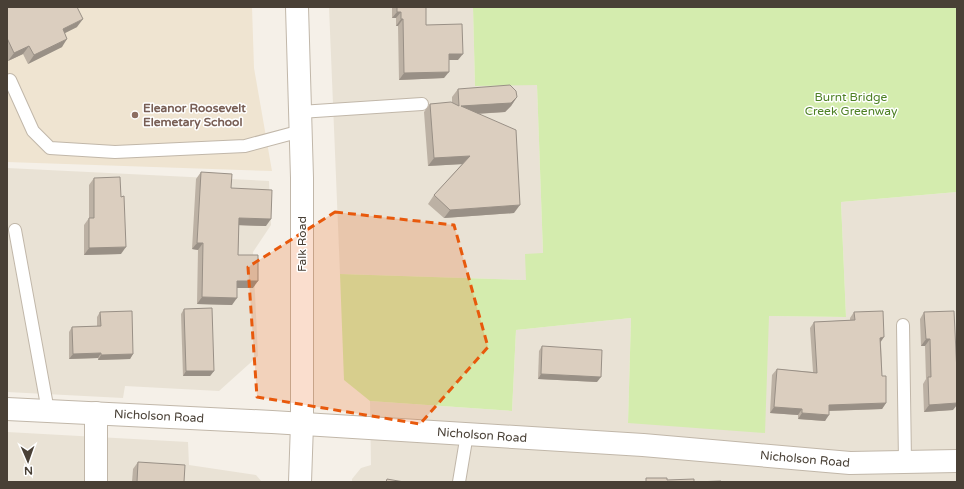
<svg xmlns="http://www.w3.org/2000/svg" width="964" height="489" font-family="'Varela Round',sans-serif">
  <rect width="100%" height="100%" fill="#f5f0e8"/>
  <g fill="#e9e2d5">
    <polygon points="329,7 473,7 475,86 537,84 543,253 526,280 340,274"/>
    <polygon points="7,168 269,181 271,225 253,252 258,356 219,391 125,386 123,398 7,392"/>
    <polygon points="957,192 957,482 352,482 352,479 361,468 371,465 370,401 512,411 516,330 631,318 628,423 769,316 846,317 841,202"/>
    <polygon points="7,432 188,442 189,465 256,475 262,482 7,482"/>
  </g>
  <polygon fill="#efe4d1" points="7,7 252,7 254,68 272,171 7,162"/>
  <polygon fill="#d4ecae" points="473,7 957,7 957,192 841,202 846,317 769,316 765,433 628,423 631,318 516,330 512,411 370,401 344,380 340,274 526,280 525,254 543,253 537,85 475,86"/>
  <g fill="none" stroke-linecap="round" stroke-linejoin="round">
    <defs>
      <g id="service">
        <polyline points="10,80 33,131 50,148 115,152 245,146 301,131"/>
        <polyline points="300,112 422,104"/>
        <polyline points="15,230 48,411"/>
        <polyline points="903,325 905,462"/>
        <polyline points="459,482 467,434"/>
      </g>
      <g id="minor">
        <polyline points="7,409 272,422 643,445 850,463 957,461"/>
        <polyline points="96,482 96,413"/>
      </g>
      <polyline id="tertiary" points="297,7 302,178 302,424 300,482"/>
    </defs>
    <use href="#service" stroke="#c1b7a9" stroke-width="14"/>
    <use href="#minor" stroke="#c1b7a9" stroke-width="24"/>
    <use href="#tertiary" stroke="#c1b7a9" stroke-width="24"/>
    <use href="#service" stroke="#fff" stroke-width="12"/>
    <use href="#minor" stroke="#fff" stroke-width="22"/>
    <use href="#tertiary" stroke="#fff" stroke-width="22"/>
  </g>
  <g fill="#bcb1a4">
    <polygon points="7,7 77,27 65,33 62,47 28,64 23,54 8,61 7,58"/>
    <polygon points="392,7 426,7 426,25 458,60 449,60 444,78 399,80 398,26 396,26 396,18 392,18"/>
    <polygon points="458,89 517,97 511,106 505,112 477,114 514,213 444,218 428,204 434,195 462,164 428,166 424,112 430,104 452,103 452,97"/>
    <polygon points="201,172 231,188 266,226 239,225 238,255 253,288 237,288 232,305 197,304 198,250 192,249 196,179"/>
    <polygon points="94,178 121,254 84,255 84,225 89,218 89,185"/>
    <polygon points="184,309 214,371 210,376 183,376 181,314"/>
    <polygon points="100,312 133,354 130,359 98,360 98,358 69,359 69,332 72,327 97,326 97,317"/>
    <polygon points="854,312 881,343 882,376 886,403 882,409 829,411 825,421 798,419 798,415 770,413 772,375 777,369 813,372 810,328 814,322 850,320 850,318"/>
    <polygon points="924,312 953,410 924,412 923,384 926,379 925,346 921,346 920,319"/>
    <polygon points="542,346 597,382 538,379 539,351"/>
    <polygon points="138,462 184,482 132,482 133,469"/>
  </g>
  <g fill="#999086">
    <polygon points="397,12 401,12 396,18 392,18"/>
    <polygon points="83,19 77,27 57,37 63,29"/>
    <polygon points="401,19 403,19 398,26 396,26"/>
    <polygon points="67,39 62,47 28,64 34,55"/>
    <polygon points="29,46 23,54 8,61 14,53"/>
    <polygon points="449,54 463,54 458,60 444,60"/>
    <polygon points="449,72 444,78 399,80 404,73"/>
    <polygon points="517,97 511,106 505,112 455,115 461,106"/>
    <polygon points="470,156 464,164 428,166 434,158"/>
    <polygon points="520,205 514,213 444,218 450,210"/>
    <polygon points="239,218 271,219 266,226 234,225"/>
    <polygon points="197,243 203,243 198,250 192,249"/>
    <polygon points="126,247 121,254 84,255 89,248"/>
    <polygon points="237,281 258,281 253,288 233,288"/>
    <polygon points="202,297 237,298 232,305 197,304"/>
    <polygon points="884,337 880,343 880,338"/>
    <polygon points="926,339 930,339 925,346 921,346"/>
    <polygon points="101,353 98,358 69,359 73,354"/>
    <polygon points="133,354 130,359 98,360 101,355"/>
    <polygon points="186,371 214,371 210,376 183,376"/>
    <polygon points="541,374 601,377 597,382 538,379"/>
    <polygon points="886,403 882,409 825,411 829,405"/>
    <polygon points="957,403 957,405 953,410 924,412 929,405"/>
    <polygon points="774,407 802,409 798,415 770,413"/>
    <polygon points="802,413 829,415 825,421 798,419"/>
  </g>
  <g fill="#dbcebf" stroke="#999086">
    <polygon points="7,7 77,7 83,19 63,29 67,39 34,55 29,46 14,53 7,38"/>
    <polygon points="397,7 426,7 426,25 462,24 463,54 449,54 449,72 404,73 403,19 401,19 401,12 397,12"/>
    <polygon points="510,85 516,91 517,97 511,103 461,106 516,130 520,205 450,210 434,195 470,156 434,158 430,104 451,102 459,106 458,89"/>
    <polygon points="201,172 232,174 231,188 272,190 271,219 239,218 238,255 258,255 258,281 237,281 237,298 202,297 203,243 197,243"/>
    <polygon points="120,177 121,197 124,196 126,247 89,248 89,218 94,218 94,178"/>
    <polygon points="212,308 214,371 186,371 184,309"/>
    <polygon points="132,311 133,354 101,355 101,353 73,354 72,327 101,326 100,312"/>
    <polygon points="883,311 884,337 880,338 882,376 886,376 886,403 829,405 829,415 802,413 802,409 774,407 777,369 817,373 814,322 855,320 854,312"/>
    <polygon points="954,311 957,373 957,403 929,405 928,377 931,377 930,339 926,339 924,312"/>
    <polygon points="542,346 602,350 601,377 541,374"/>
    <polygon points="138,462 185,465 184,482 137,482"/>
    <polygon points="646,478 667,478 667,480 694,479 694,482 721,481 721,482 646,482"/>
    <polygon points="387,479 404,482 386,482"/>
  </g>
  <path fill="#e8590c" fill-opacity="0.2" stroke="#e8590c" stroke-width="3" stroke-dasharray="8 5" stroke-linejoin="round" d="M335,212L454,225L488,347L420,424L257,397L248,267Z"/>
  <circle fill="#8d6e63" stroke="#fff" stroke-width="1.5" cx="135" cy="115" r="4"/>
  <g text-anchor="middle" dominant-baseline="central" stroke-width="3" stroke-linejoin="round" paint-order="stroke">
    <g font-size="12" fill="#4d8024" stroke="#fff">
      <text x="851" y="97">Burnt Bridge<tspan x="851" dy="14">Creek Greenway</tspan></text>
    </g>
    <g font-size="12" font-weight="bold" fill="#785e54" stroke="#fff" text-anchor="start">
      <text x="143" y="108">Eleanor Roosevelt<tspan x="143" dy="14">Elemetary School</tspan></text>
    </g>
    <g font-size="12" fill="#494036" stroke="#fff">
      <text transform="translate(302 244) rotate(-90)">Falk Road</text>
      <text transform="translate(159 416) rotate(3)">Nicholson Road</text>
      <text transform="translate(482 435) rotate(4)">Nicholson Road</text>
      <text transform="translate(805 459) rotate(5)">Nicholson Road</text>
    </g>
  </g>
  <rect width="964" height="489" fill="none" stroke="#494036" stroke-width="16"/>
  <g transform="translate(28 461) rotate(178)" stroke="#ffffff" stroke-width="3" paint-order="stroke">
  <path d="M0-3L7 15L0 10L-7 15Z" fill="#494036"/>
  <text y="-6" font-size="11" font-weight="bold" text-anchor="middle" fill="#494036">N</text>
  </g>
</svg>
